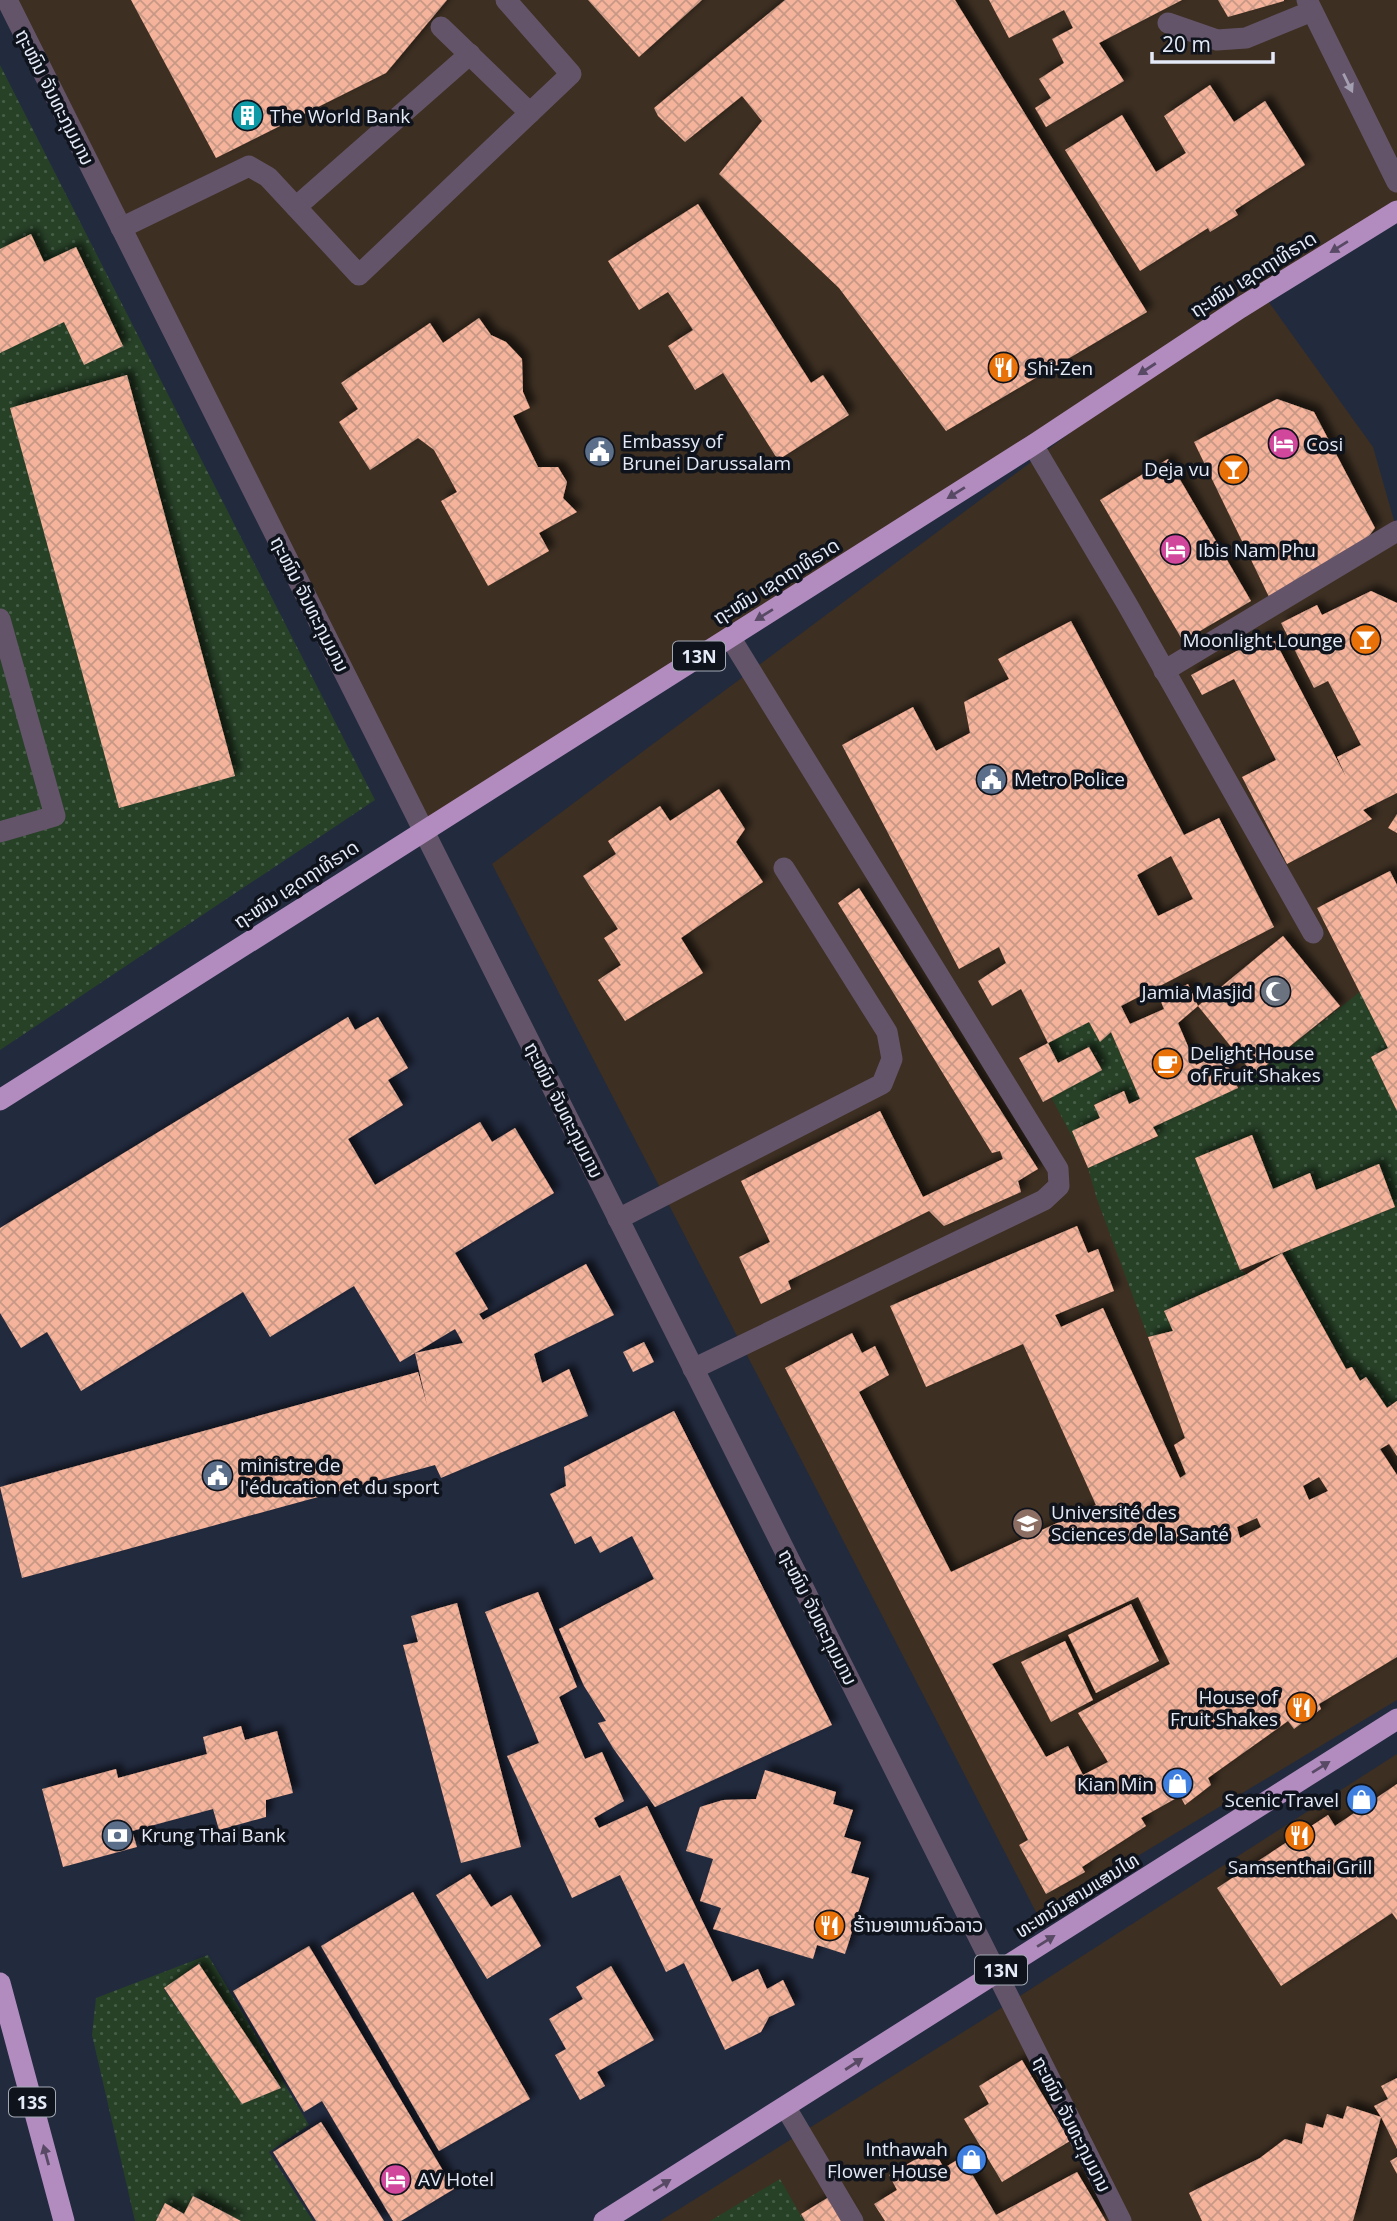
<svg xmlns="http://www.w3.org/2000/svg" width="1397" height="2221" font-family="'Open Sans','Noto Sans Lao',sans-serif">
  <defs>
    <pattern id="garden-dots" width="8" height="8" patternUnits="userSpaceOnUse" patternTransform="scale(1.75)"><rect width="8" height="8" fill="#274127"/><path d="M2 2h.1M6 6h.1" fill="none" stroke="#465d47" stroke-width="1.8" stroke-linecap="round"/></pattern>
    <pattern id="building-cross-hatch" width="8" height="8" patternUnits="userSpaceOnUse" patternTransform="scale(1.75)"><rect width="8" height="8" fill="#f4b39a"/><path d="M0 0l8 8M0 8l8-8" fill="none" stroke="#c89886"/></pattern>
    <filter id="shadow"><feDropShadow dx="6" dy="-6" stdDeviation="3.5" flood-color="#0009"/></filter>
  </defs>
  <rect width="100%" height="100%" fill="#222a3e"/>
  <g fill="#3d2f22">
    <polygon points="7,0 1397,0 1397,211 1263,294 1373,447 1397,531 1397,1700 1038,1916 492,864 1208,330 423,830"/>
    <polygon points="1397,1754 1397,2221 660,2221 984,2019"/>
  </g>
  <g fill="url(#garden-dots)" fill-rule="evenodd">
    <polygon points="0,65 375,800 0,1050"/>
    <polygon points="1361,991 1388,1048 1371,1057 1397,1111 1397,1401 1387,1408 1366,1377 1360,1381 1352,1367 1346,1369 1282,1253 1395,1207 1379,1165 1316,1190 1310,1174 1273,1189 1252,1135 1195,1158 1240,1270 1247,1274 1165,1310 1173,1331 1148,1337 1097,1199 1088,1168 1158,1137 1153,1127 1238,1088"/>
    <polygon points="1089,1022 1100,1041 1111,1032 1140,1099 1129,1104 1123,1091 1095,1104 1100,1118 1072,1132 1082,1155 1051,1097 1102,1070 1089,1047 1058,1063 1048,1043"/>
    <path d="M208,1955L309,2125L269,2152L313,2221H241L194,2196L184,2214L165,2203L156,2221H135L92,2035L96,1998ZM198,1964L281,2087V2088L242,2103L164,1989Z"/>
    <polygon points="780,2179 804,2221 710,2221"/>
  </g>
  <g fill="url(#building-cross-hatch)" fill-rule="evenodd" filter="url(#shadow)">
    <polygon points="131,0 447,0 386,73 216,158"/>
    <polygon points="588,0 702,0 639,57"/>
    <polygon points="785,0 955,0 1147,312 946,431 839,288 719,174 762,121 742,96 685,142 658,116 654,108"/>
    <polygon points="989,0 1182,0 1099,43 1124,81 1046,127 1035,108 1051,98 1039,79 1064,63 1052,39 1073,28 1064,10 1009,38"/>
    <polygon points="1218,0 1284,0 1284,1 1228,17"/>
    <polygon points="1210,85 1234,122 1265,101 1305,165 1235,210 1238,215 1210,232 1208,228 1140,271 1065,150 1122,115 1156,172 1186,153 1164,116"/>
    <polygon points="698,204 811,383 823,375 849,415 778,460 723,373 695,390 668,346 693,330 668,292 639,310 608,261"/>
    <polygon points="31,234 44,262 76,247 123,346 84,365 64,322 0,353 0,249"/>
    <polygon points="479,318 491,335 506,342 522,359 523,392 530,408 513,416 538,467 558,467 567,482 563,498 577,512 539,533 549,551 488,586 441,501 457,492 434,450 418,438 370,470 339,422 358,409 341,383 430,323 443,343"/>
    <polygon points="127,375 235,776 119,808 10,408"/>
    <polygon points="1277,399 1314,412 1375,528 1357,552 1270,599 1194,442"/>
    <polygon points="1168,459 1251,601 1183,641 1100,500"/>
    <polygon points="1371,591 1397,603 1397,793 1363,810 1372,819 1287,864 1242,777 1276,760 1234,679 1202,695 1191,675 1271,633 1346,777 1337,757 1361,745 1328,681 1314,688 1281,623 1317,605 1322,615"/>
    <path d="M1071,621L1184,835L1219,818L1274,927L1121,1006L1130,1024L1164,1009L1159,997L1188,984L1198,1006L1178,1023L1196,1065L1222,1053L1238,1088L1153,1127L1158,1136L1088,1168L1072,1131L1100,1118L1094,1105L1124,1091L1129,1104L1140,1099L1111,1032L1100,1042L1089,1022L1048,1043L1021,989L992,1006L978,981L1006,963L999,947L959,969L842,745L913,707L936,751L970,733L964,702L1009,679L998,659ZM1171,856L1193,899L1158,916L1137,875Z"/>
    <polygon points="719,789 745,829 736,842 763,882 681,938 703,973 625,1021 598,980 621,965 604,938 618,929 583,876 616,854 608,841 660,806 670,821"/>
    <polygon points="1397,814 1397,833 1388,828"/>
    <polygon points="1390,871 1397,885 1397,1111 1371,1057 1388,1048 1317,908"/>
    <polygon points="859,888 1038,1169 1018,1181 1021,1192 944,1226 929,1211 788,1281 791,1289 761,1304 739,1257 770,1242 741,1181 880,1111 923,1197 1003,1159 1000,1151 992,1153 838,903"/>
    <polygon points="1283,936 1340,1006 1254,1075 1198,1006"/>
    <path d="M348,1017L355,1030L378,1017L408,1068L388,1080L403,1105L348,1139L375,1185L480,1122L492,1142L515,1128L554,1193L455,1253L488,1309L479,1314L483,1320L586,1264L614,1315L534,1354L542,1383L569,1369L588,1416L441,1478L435,1465L22,1578L0,1487L418,1372L427,1405L415,1353L400,1362L354,1286L270,1337L243,1292L81,1391L47,1332L21,1348L0,1313V1228ZM455,1329L463,1343L415,1353Z"/>
    <polygon points="1048,1043 1058,1063 1089,1047 1102,1070 1043,1102 1019,1058"/>
    <polygon points="1252,1135 1273,1189 1310,1173 1316,1190 1379,1164 1395,1207 1240,1270 1195,1158"/>
    <path d="M1077,1226L1088,1253L1098,1249L1114,1291L1055,1315L1061,1327L1103,1308L1180,1478L1186,1474L1174,1445L1185,1438L1148,1337L1173,1331L1164,1311L1247,1274L1282,1253L1346,1369L1352,1367L1360,1381L1366,1377L1387,1408L1397,1401V1456L1389,1444L1380,1449L1397,1475V1657L1319,1704L1321,1709L1294,1729L1288,1721L1208,1778L1211,1785L1185,1805L1180,1796L1141,1818L1146,1826L1082,1867L1085,1872L1046,1894L1019,1845L1028,1840L785,1368L852,1333L862,1353L875,1346L889,1375L859,1392L951,1572L1096,1505L1023,1344L926,1387L890,1306ZM1319,1477L1328,1491L1309,1500L1303,1486ZM1257,1518L1261,1527L1240,1538L1237,1527ZM1138,1597L1170,1664L1078,1713L1108,1762L1083,1775L1068,1746L1046,1757L992,1664Z"/>
    <polygon points="644,1342 654,1362 633,1372 623,1352"/>
    <polygon points="674,1411 832,1725 655,1807 613,1748 598,1723 606,1721 584,1686 559,1629 654,1579 632,1536 600,1553 591,1536 575,1544 550,1494 566,1486 564,1467"/>
    <polygon points="538,1592 577,1687 559,1697 585,1759 602,1752 624,1801 594,1818 599,1828 647,1806 732,1982 758,1969 767,1989 783,1980 795,2005 769,2017 761,2032 725,2050 684,1963 666,1972 620,1875 572,1898 507,1756 539,1743 485,1612"/>
    <polygon points="457,1603 521,1847 461,1863 403,1645 418,1642 411,1616"/>
    <polygon points="1131,1604 1159,1661 1096,1693 1068,1635"/>
    <polygon points="1065,1641 1093,1700 1051,1722 1021,1662"/>
    <polygon points="241,1726 245,1740 277,1731 293,1793 266,1800 266,1817 219,1830 213,1809 132,1831 137,1847 63,1867 42,1789 116,1769 118,1778 207,1754 203,1737"/>
    <polygon points="765,1770 836,1792 833,1804 853,1810 844,1837 861,1842 851,1873 869,1878 845,1954 817,1945 813,1959 713,1929 721,1908 700,1901 713,1859 686,1851 700,1807 723,1800 756,1799"/>
    <polygon points="1397,1784 1397,1920 1392,1913 1281,1986 1217,1888 1328,1815 1335,1826"/>
    <polygon points="470,1874 491,1907 511,1895 541,1946 487,1979 436,1895"/>
    <polygon points="413,1892 530,2099 439,2151 321,1946"/>
    <polygon points="309,1946 454,2189 401,2221 393,2221 322,2101 304,2112 233,1991"/>
    <polygon points="199,1964 281,2088 242,2104 164,1988"/>
    <polygon points="611,1966 654,2040 597,2072 605,2086 580,2100 555,2055 566,2049 549,2019 583,1999 576,1987"/>
    <polygon points="1022,2060 1070,2141 1002,2182 964,2119 989,2104 979,2086"/>
    <polygon points="1397,2078 1397,2149 1381,2117 1353,2221 1202,2221 1189,2193 1260,2158 1285,2139 1302,2144 1306,2123 1323,2128 1327,2114 1343,2119 1347,2106 1381,2117 1374,2106 1388,2099 1381,2086"/>
    <polygon points="321,2122 384,2221 316,2221 273,2152"/>
    <polygon points="933,2149 944,2168 962,2157 996,2215 1077,2172 1106,2221 885,2221 874,2204 897,2190 889,2175"/>
    <polygon points="1397,2157 1397,2174 1390,2161"/>
    <polygon points="834,2194 850,2221 805,2221 801,2214"/>
    <polygon points="193,2196 241,2221 156,2221 165,2203 184,2214"/>
  </g>
  <g fill="none" stroke-linecap="round" stroke-linejoin="round">
    <g stroke="#645469" stroke-width="21">
      <polyline points="7,0 1121,2221"/>
      <polyline points="1307,0 1397,182"/>
      <polyline points="1168,23 1217,40 1246,38 1312,11"/>
      <polyline points="441,27 530,113"/>
      <polyline points="296,207 470,54"/>
      <polyline points="121,228 249,166 268,177 359,275 571,74 506,0"/>
      <polyline points="1033,445 1127,604 1313,933"/>
      <polyline points="0,619 55,816 0,832"/>
      <polyline points="1164,671 1397,531"/>
      <polyline points="618,1219 882,1084 892,1059 887,1032 784,868"/>
      <polyline points="693,1369 1044,1200 1059,1186 1058,1169 730,637"/>
      <polyline points="786,2108 853,2221"/>
    </g>
    <g stroke="#b28cbf" stroke-width="21">
      <polyline points="0,1100 1033,445 1240,308 1397,211"/>
      <polyline points="0,1983 64,2221"/>
      <polyline points="604,2221 1397,1719"/>
    </g>
  </g>
  <defs><path id="oneway-solid" d="M-6-.8H1V-3.2L6.5 0L1 3.2V.8H-6Z" transform="scale(1.75)"/></defs>
  <use fill="#a49fb0" href="#oneway-solid" transform="translate(1348 83) rotate(64)"/>
  <g fill="#584965">
    <use href="#oneway-solid" transform="translate(1339 247) rotate(148)"/>
    <use href="#oneway-solid" transform="translate(1147 369) rotate(147)"/>
    <use href="#oneway-solid" transform="translate(956 493) rotate(148)"/>
    <use href="#oneway-solid" transform="translate(764 615) rotate(148)"/>
    <use href="#oneway-solid" transform="translate(1321 1767) rotate(-32)"/>
    <use href="#oneway-solid" transform="translate(1046 1941) rotate(-32)"/>
    <use href="#oneway-solid" transform="translate(854 2064) rotate(-33)"/>
    <use href="#oneway-solid" transform="translate(46 2155) rotate(-105)"/>
    <use href="#oneway-solid" transform="translate(662 2185) rotate(-32)"/>
  </g>
  <defs>
    <symbol id="building-disc" viewBox="-11 -11 22 22"><circle r="9.5" fill="#0f9aa8" stroke="#0f131c"/><path d="M-4-6H4V6H1V3H-1V6H-4ZM-2.5-4.3h1.7v1.8h-1.7ZM.8-4.3h1.7v1.8H.8ZM-2.5-1h1.7V.8h-1.7ZM.8-1h1.7V.8H.8Z" fill="#fff"/></symbol>
    <symbol id="restaurant-disc" viewBox="-11 -11 22 22"><circle r="9.5" fill="#e8710a" stroke="#0f131c"/><path d="M-5-6h1v4h1v-4h1v4h1v-4h1v5L-1.5 .5V6h-2V.5L-5-1ZM5-6V6H3V1.5H1.5Q1.5-4 5-6Z" fill="#fff"/></symbol>
    <symbol id="hotel-disc" viewBox="-11 -11 22 22"><circle r="9.5" fill="#d1479c" stroke="#0f131c"/><path d="M-6-4.5h1.5V1H6V5H4.5V3h-9V5H-6ZM-4 0a1.8 1.8 0 1 1 3.6 0ZM.5 0V-2.5h3Q6-2.5 6 0Z" fill="#fff"/></symbol>
    <symbol id="civic-disc" viewBox="-11 -11 22 22"><circle r="9.5" fill="#5c6f8a" stroke="#0f131c"/><path d="M-.6-6.5H3V-4.5H.6V-3L4-1V1h2V6H-6V1h2V-1L-.6-3ZM-1.2 2.5V6h2.4V2.5Z" fill="#fff"/></symbol>
    <symbol id="bar-disc" viewBox="-11 -11 22 22"><circle r="9.5" fill="#e8710a" stroke="#0f131c"/><path d="M-6-5H6L.8 .8V4.5H3.5V6h-7V4.5H-.8V.8Z" fill="#fff"/></symbol>
    <symbol id="mosque-disc" viewBox="-11 -11 22 22"><circle r="9.5" fill="#6b7280" stroke="#0f131c"/><path d="M3.5-4.9A6 6 0 1 0 3.5 4.9A5 5 0 1 1 3.5-4.9Z" fill="#fff"/></symbol>
    <symbol id="cafe-disc" viewBox="-11 -11 22 22"><circle r="9.5" fill="#e8710a" stroke="#0f131c"/><path d="M-5.5-4.5H6V0H3Q3 3.5 0 3.5H-2.5Q-5.5 3.5-5.5 0ZM3-3.2v2h1.7v-2ZM-6 4.5H4V6H-6Z" fill="#fff"/></symbol>
    <symbol id="university-disc" viewBox="-11 -11 22 22"><circle r="9.5" fill="#8d6e63" stroke="#0f131c"/><path d="M0-5L7-2L0 1L-7-2ZM-4 1L0 2.5L4 1V4Q0 6-4 4Z" fill="#fff"/></symbol>
    <symbol id="shop-disc" viewBox="-11 -11 22 22"><circle r="9.5" fill="#3f7fe0" stroke="#0f131c"/><path d="M-5-2.5h2.3a2.7 3.5 0 0 1 5.4 0H5L5.5 6h-11ZM-1.5-2.5h3a1.5 2.3 0 0 0-3 0Z" fill="#fff"/></symbol>
    <symbol id="bank-disc" viewBox="-11 -11 22 22"><circle r="9.5" fill="#5c6f8a" stroke="#0f131c"/><path d="M-6-4H6V4H-6ZM0-2.3a2.3 2.3 0 1 0 0 4.6a2.3 2.3 0 1 0 0-4.6Z" fill="#fff"/></symbol>
  </defs>
  <g fill-rule="evenodd">
    <use href="#building-disc" x="230" y="98" width="35" height="35"/>
    <use href="#restaurant-disc" x="986" y="350" width="35" height="35"/>
    <use href="#hotel-disc" x="1266" y="426" width="35" height="35"/>
    <use href="#civic-disc" x="582" y="434" width="35" height="35"/>
    <use href="#bar-disc" x="1216" y="452" width="35" height="35"/>
    <use href="#hotel-disc" x="1158" y="532" width="35" height="35"/>
    <use href="#bar-disc" x="1348" y="622" width="35" height="35"/>
    <use href="#civic-disc" x="974" y="762" width="35" height="35"/>
    <use href="#mosque-disc" x="1258" y="974" width="35" height="35"/>
    <use href="#cafe-disc" x="1150" y="1046" width="35" height="35"/>
    <use href="#civic-disc" x="200" y="1458" width="35" height="35"/>
    <use href="#university-disc" x="1010" y="1506" width="35" height="35"/>
    <use href="#restaurant-disc" x="1284" y="1690" width="35" height="35"/>
    <use href="#shop-disc" x="1160" y="1766" width="35" height="35"/>
    <use href="#shop-disc" x="1344" y="1782" width="35" height="35"/>
    <use href="#bank-disc" x="100" y="1818" width="35" height="35"/>
    <use href="#restaurant-disc" x="1282" y="1818" width="35" height="35"/>
    <use href="#restaurant-disc" x="812" y="1908" width="35" height="35"/>
    <use href="#shop-disc" x="954" y="2142" width="35" height="35"/>
    <use href="#hotel-disc" x="378" y="2162" width="35" height="35"/>
  </g>
  <g text-anchor="middle" dominant-baseline="central" stroke-width="7" stroke-linejoin="round" paint-order="stroke">
    <g fill="#0f131c" stroke="#a4aab5" stroke-width="2">
      <rect x="673" y="641.5" width="52" height="29" rx="5"/>
      <rect x="975" y="1955.5" width="52" height="29" rx="5"/>
      <rect x="9" y="2087.5" width="46" height="29" rx="5"/>
    </g>
    <g font-size="18" font-weight="bold" fill="#e4eaf7">
      <text x="699" y="656">13N</text>
      <text x="1001" y="1970">13N</text>
      <text x="32" y="2102">13S</text>
    </g>
    <g font-size="19" fill="#e4eaf7" stroke="#0f131c">
      <text transform="translate(55 97) rotate(63)">ຖະໜົນ ຈັນທະກຸມມານ</text>
      <text transform="translate(1253 274) rotate(-32)">ຖະໜົນ ເຊດຖາທິຣາດ</text>
      <text transform="translate(776 581) rotate(-32)">ຖະໜົນ ເຊດຖາທິຣາດ</text>
      <text transform="translate(310 604) rotate(63)">ຖະໜົນ ຈັນທະກຸມມານ</text>
      <text transform="translate(296 884) rotate(-33)">ຖະໜົນ ເຊດຖາທິຣາດ</text>
      <text transform="translate(564 1110) rotate(63)">ຖະໜົນ ຈັນທະກຸມມານ</text>
      <text transform="translate(818 1617) rotate(63)">ຖະໜົນ ຈັນທະກຸມມານ</text>
      <text transform="translate(1077 1895) rotate(-32)">ທະຫນົນສາມແສນໄທ</text>
      <text transform="translate(1072 2124) rotate(63)">ຖະໜົນ ຈັນທະກຸມມານ</text>
    </g>
    <g font-size="19" fill="#e4eaf7" stroke="#0f131c" text-anchor="start">
      <text x="270" y="116">The World Bank</text>
      <text x="1027" y="368">Shi-Zen</text>
      <text x="622" y="441">Embassy of<tspan x="622" dy="22">Brunei Darussalam</tspan></text>
      <text x="1306" y="444">Cosi</text>
      <text x="1210" y="469" text-anchor="end">Deja vu</text>
      <text x="1198" y="550">Ibis Nam Phu</text>
      <text x="1343" y="640" text-anchor="end">Moonlight Lounge</text>
      <text x="1014" y="779">Metro Police</text>
      <text x="1253" y="992" text-anchor="end">Jamia Masjid</text>
      <text x="1190" y="1053">Delight House<tspan x="1190" dy="22">of Fruit Shakes</tspan></text>
      <text x="240" y="1465">ministre de<tspan x="240" dy="22">l'éducation et du sport</tspan></text>
      <text x="1051" y="1512">Université des<tspan x="1051" dy="22">Sciences de la Santé</tspan></text>
      <text x="1278" y="1697" text-anchor="end">House of<tspan x="1278" dy="22">Fruit Shakes</tspan></text>
      <text x="1154" y="1784" text-anchor="end">Kian Min</text>
      <text x="1339" y="1800" text-anchor="end">Scenic Travel</text>
      <text x="141" y="1835">Krung Thai Bank</text>
      <text x="1300" y="1867" text-anchor="middle">Samsenthai Grill</text>
      <text x="853" y="1925">ຮ້ານອາຫານຄົວລາວ</text>
      <text x="948" y="2149" text-anchor="end">Inthawah<tspan x="948" dy="22">Flower House</tspan></text>
      <text x="418" y="2179">AV Hotel</text>
    </g>
  </g>
  <path d="M1152 52v10h121v-10" fill="none" stroke="#e4eaf7" stroke-width="3.5"/>
  <text x="1162" y="52" font-size="21" fill="#e4eaf7" stroke="#0f131c" stroke-width="5" paint-order="stroke">20 m</text>
</svg>
